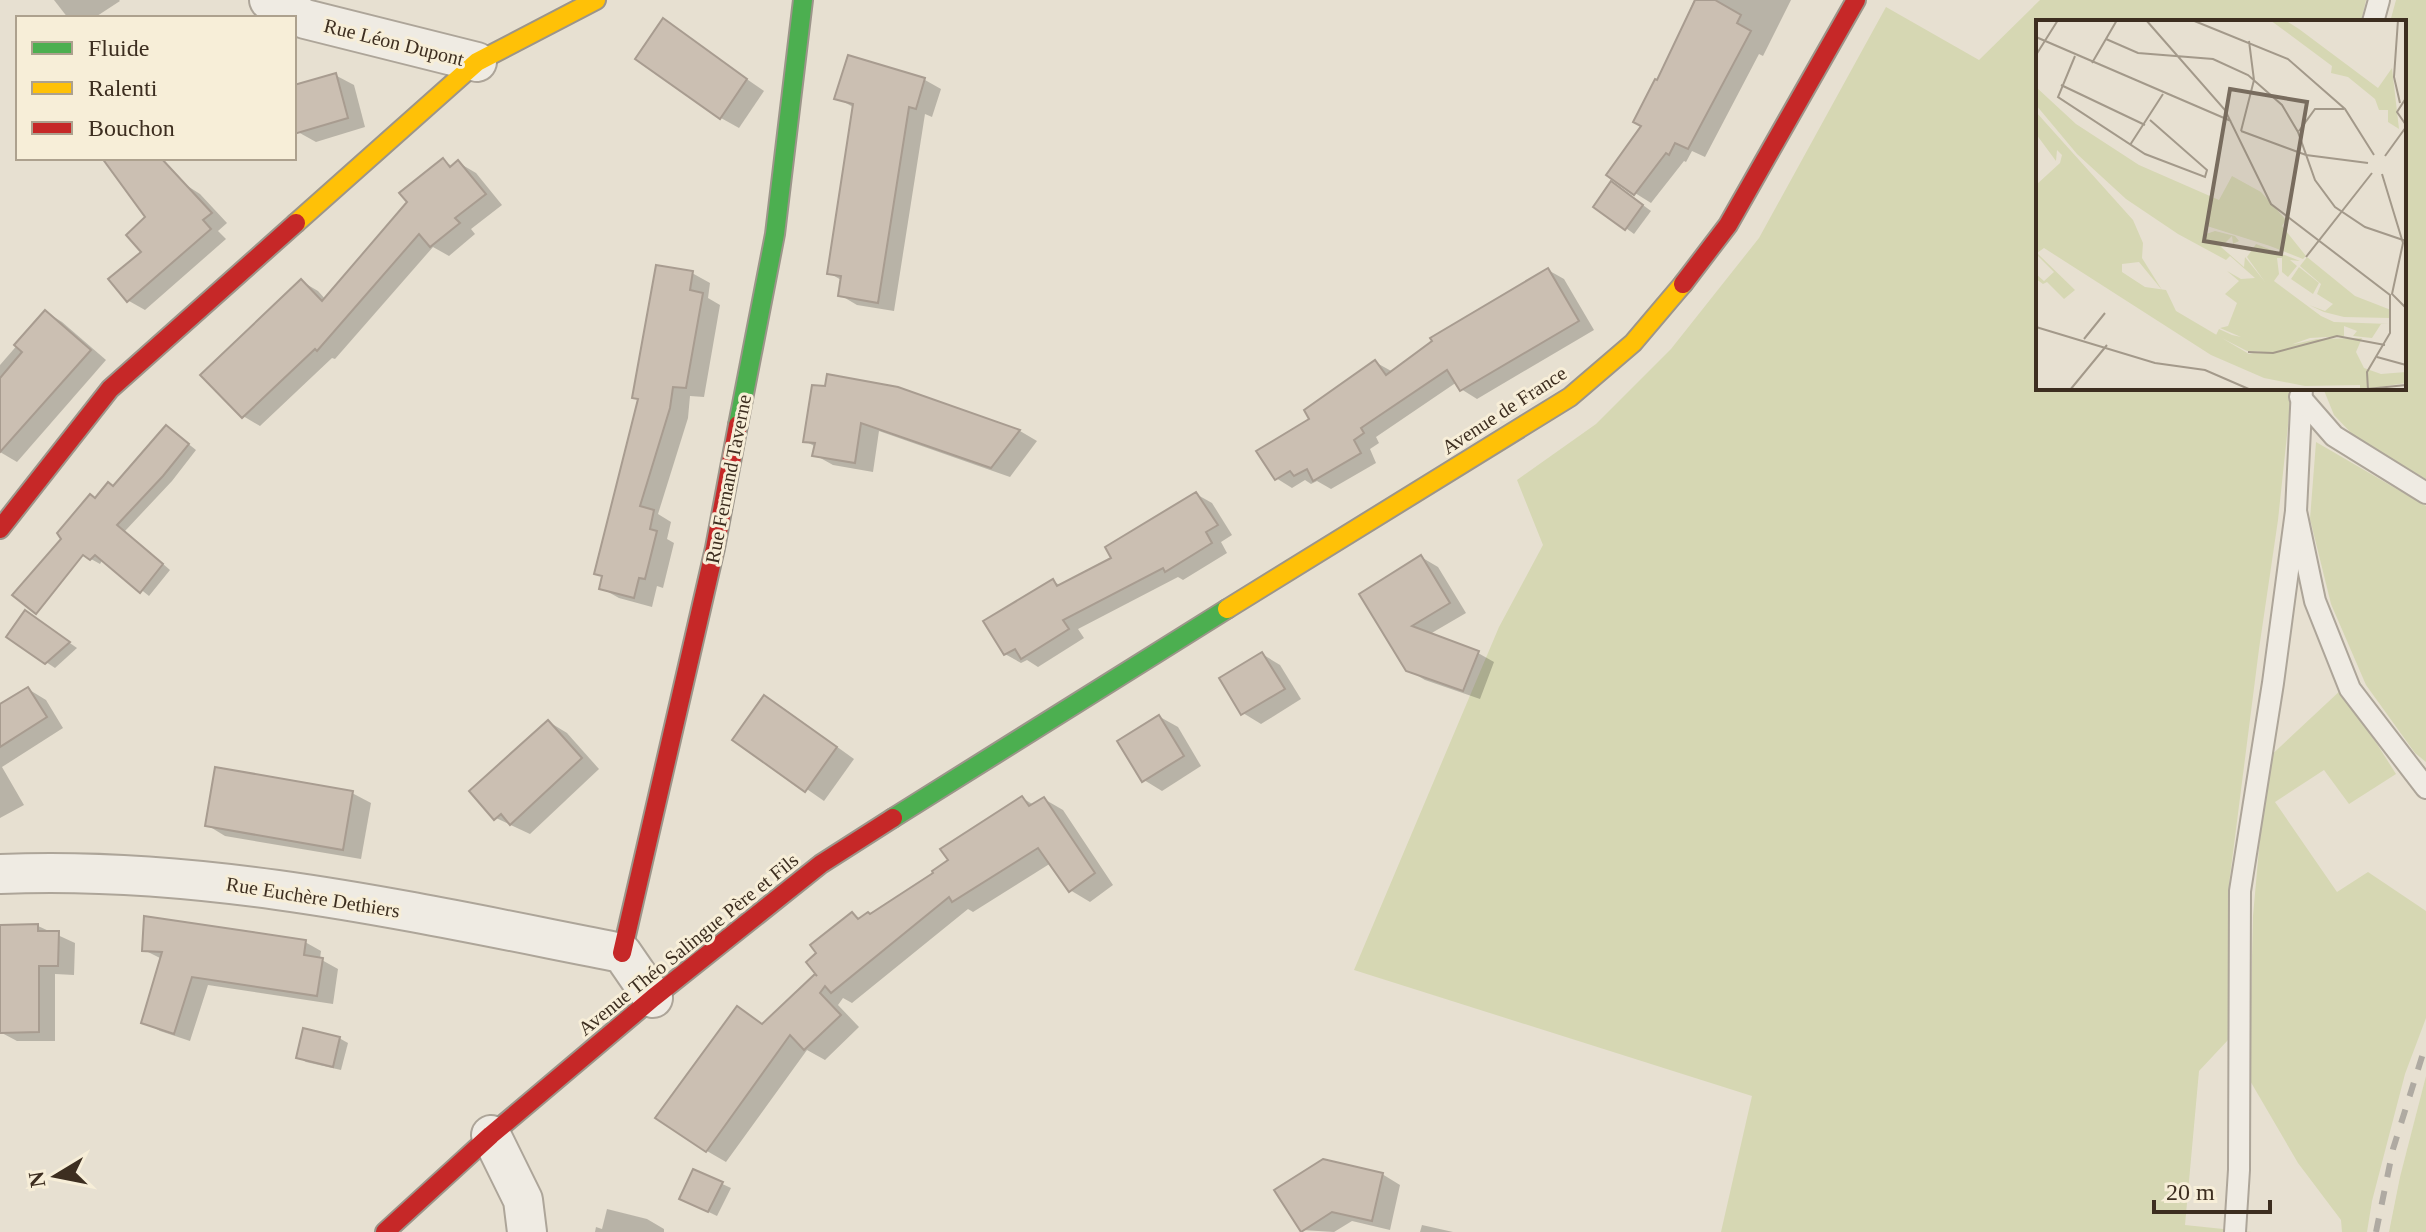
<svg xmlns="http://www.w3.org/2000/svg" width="2426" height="1232" font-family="Georgia,serif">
  <rect width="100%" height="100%" fill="#e7e0d1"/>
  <g fill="#d6d7b3">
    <polygon points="2040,0 2366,0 2361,22 2038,22 2038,388 2292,388 2278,520 2259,649 2229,884 2228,1040 2199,1071 2185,1225 2252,1232 1721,1232 1752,1096 1354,970 1499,627 1543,545 1517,480 1596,424 1671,349 1759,238 1886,7 1979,60"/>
    <polygon points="2396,0 2426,0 2426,479 2356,438 2334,415 2323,388 2404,388 2404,22 2390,22"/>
    <polygon points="2316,442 2426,506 2426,762 2415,753 2366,685 2331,604 2310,519"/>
    <polygon points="2342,689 2396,774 2349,804 2324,770 2275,802 2337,892 2368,872 2426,911 2426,1018 2405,1074 2372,1201 2367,1232 2342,1232 2341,1220 2298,1163 2249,1079 2253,916 2267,759"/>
    <polygon points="2426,1076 2426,1232 2389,1232 2400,1177"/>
  </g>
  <g fill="#0003">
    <polygon points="54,0 119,0 120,1 94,18 68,18"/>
    <polygon points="1694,0 1791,0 1763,56 1759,54 1705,157 1692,151 1686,162 1684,161 1651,203 1635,193 1644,126 1658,82"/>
    <polygon points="663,21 764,91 739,128 721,118"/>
    <polygon points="849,58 925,80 941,89 932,117 925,114 894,311 857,305 840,295 843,281 829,273 853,107 837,98"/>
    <polygon points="335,75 354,85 365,127 316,142 298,132 294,118 294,87"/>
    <polygon points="105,158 144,158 200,194 227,223 218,231 226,239 145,310 129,301 111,280 144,252 148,218"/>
    <polygon points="443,161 454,167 459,163 476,173 502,205 471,229 475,234 449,256 433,247 335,359 332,358 260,426 243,416 301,281 318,291 326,300"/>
    <polygon points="1620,188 1651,211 1634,234 1596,206"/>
    <polygon points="1548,270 1564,279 1594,330 1477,399 1461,389 1457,382 1376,437 1379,443 1370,449 1376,463 1331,489 1317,481 1311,484 1305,480 1292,488 1276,478 1312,420 1375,362 1393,372"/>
    <polygon points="692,273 710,283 708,298 720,305 704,397 690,396 688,418 658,514 671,522 667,539 674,543 663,588 657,586 652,607 619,598 601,588"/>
    <polygon points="46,312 62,322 106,360 17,462 0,452 0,365"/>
    <polygon points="898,388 1020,431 1037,441 1010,477 879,431 873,472 833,465 815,455 816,447 805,441"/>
    <polygon points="167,427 196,450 172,481 125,531 170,570 149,596 103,559 100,564 91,559 113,488"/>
    <polygon points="1196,494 1212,503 1232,535 1221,542 1227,553 1183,580 1178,577 1078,629 1084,638 1038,667 1027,660 1021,663 1005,654 1053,581 1061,586 1113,559"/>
    <polygon points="1421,557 1438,567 1466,613 1430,634 1478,653 1494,662 1480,699 1425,680 1408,670 1361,594"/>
    <polygon points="34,618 77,648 55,668 46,662"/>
    <polygon points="1262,654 1280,665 1301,699 1261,724 1243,713"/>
    <polygon points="28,689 46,700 63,728 2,767 24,805 0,818 0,707"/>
    <polygon points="783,708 854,759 824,801 735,739"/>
    <polygon points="1160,717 1178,727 1201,766 1162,791 1144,780"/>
    <polygon points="549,722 567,733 599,769 530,834 496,818"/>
    <polygon points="352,793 371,803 361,859 225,836 207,825"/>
    <polygon points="1022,798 1034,805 1044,799 1063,810 1113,885 1090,902 1070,890 1051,863 973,912 968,909 852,1003 843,998 838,1005 859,1027 825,1060 807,1050 726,1162 707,1151 738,1008 764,1025 823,981 852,914 861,919 871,916 936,873"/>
    <polygon points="0,926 38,926 75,943 74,975 55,974 55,1041 17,1041 0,1032"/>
    <polygon points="305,942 321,951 320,959 338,969 333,1004 208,985 190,1041 160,1031 144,1022 162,959 144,950"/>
    <polygon points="339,1038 348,1043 341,1070 306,1062 298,1057"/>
    <polygon points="694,1171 731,1188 717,1216 690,1203"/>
    <polygon points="1382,1174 1400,1185 1390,1230 1352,1221 1334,1232 1302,1230"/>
    <polygon points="607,1209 647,1219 664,1229 664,1232 595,1232 596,1227 602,1229"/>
    <polygon points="1422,1225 1453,1232 1420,1232"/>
  </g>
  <g fill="#cbbfb2" stroke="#a89c90" stroke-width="2">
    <polygon points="1695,0 1715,0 1741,15 1737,23 1751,31 1688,149 1675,143 1669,155 1666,153 1634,195 1606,175 1641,126 1633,122 1655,79 1657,80"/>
    <polygon points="663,18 747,79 720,119 635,59"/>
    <polygon points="848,55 925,78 916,109 909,107 878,303 838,296 841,276 827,274 853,104 834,99"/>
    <polygon points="336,73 348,118 294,134 294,85"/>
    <polygon points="102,158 161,158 212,213 203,220 211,229 127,302 108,279 141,252 126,235 145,217"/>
    <polygon points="443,158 450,167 458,160 486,194 455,218 460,223 430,247 419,234 317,351 315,349 242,418 200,375 301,279 322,301 407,202 399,193"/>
    <polygon points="1611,181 1643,205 1625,230 1593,207"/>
    <polygon points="656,265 693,271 690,290 703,293 686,388 673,387 670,408 640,506 654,510 650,529 657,531 645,579 639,578 634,598 599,589 602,576 594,574 638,399 632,398"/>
    <polygon points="1548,268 1579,321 1460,391 1447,370 1361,428 1364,433 1354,440 1361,453 1313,481 1307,469 1294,476 1290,471 1275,480 1256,451 1309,419 1304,410 1375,360 1386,375 1432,341 1430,338"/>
    <polygon points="45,310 91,350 0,452 0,378 22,352 14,345"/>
    <polygon points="827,374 898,387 1020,430 991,468 861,423 855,463 812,456 815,443 803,442 812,385 825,386"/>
    <polygon points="166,425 189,444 163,476 117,525 163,564 140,593 95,555 90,560 83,555 36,614 12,595 61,539 57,533 90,494 95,498 108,482 113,486"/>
    <polygon points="1196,492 1218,525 1206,532 1212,543 1165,572 1163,568 1063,620 1069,629 1021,659 1015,649 1004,655 983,621 1053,579 1057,586 1111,558 1105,547"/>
    <polygon points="1421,555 1450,603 1412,626 1479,651 1463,691 1406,671 1359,594"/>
    <polygon points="25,610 70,642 45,664 6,637"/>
    <polygon points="1262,652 1285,689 1241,715 1219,678"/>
    <polygon points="28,687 47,717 0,747 0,704"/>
    <polygon points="764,695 837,747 805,792 732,740"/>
    <polygon points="1159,715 1184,756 1142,782 1117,741"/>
    <polygon points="548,720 582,758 510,825 501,814 494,820 469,791"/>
    <polygon points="215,767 353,791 343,850 205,826"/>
    <polygon points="1022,796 1029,806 1044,797 1095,873 1069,892 1038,848 952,902 949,897 831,993 825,986 820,993 841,1015 804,1050 790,1035 706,1152 655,1118 737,1006 762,1024 815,974 817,976 806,962 816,953 810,945 852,912 858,919 868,912 870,914 933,873 932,871 948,860 940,849"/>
    <polygon points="144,916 306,940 304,955 323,958 317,996 192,977 174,1034 141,1023 162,952 142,951"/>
    <polygon points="38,924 38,931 59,931 58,966 39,966 39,1032 0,1033 0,925"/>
    <polygon points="303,1028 340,1037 333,1067 296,1058"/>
    <polygon points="1323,1159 1383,1173 1372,1221 1332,1212 1301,1232 1274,1190"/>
    <polygon points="693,1169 723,1182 708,1212 679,1199"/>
  </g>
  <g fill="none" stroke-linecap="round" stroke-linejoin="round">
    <defs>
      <g id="lane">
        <polyline points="2373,22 2379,0"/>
        <polyline points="2302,388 2296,511 2315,601 2350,689 2426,788"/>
        <polyline points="2300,397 2334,436 2426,493"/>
        <polyline points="2235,1232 2239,1170 2240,891 2273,683 2296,511"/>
      </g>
      <g id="street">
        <polyline points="269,0 305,19 477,62"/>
        <path d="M0,874C210,865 417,913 622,953L653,998"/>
        <polyline points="491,1135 523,1200 527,1232"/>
      </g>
      <g id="fast">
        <polyline points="738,425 775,234 803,0"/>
        <polyline points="893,818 1227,609"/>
      </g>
      <g id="slow">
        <polyline points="296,223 477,62 596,0"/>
        <polyline points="1227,609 1570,397 1633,343 1683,284"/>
      </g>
      <g id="jam">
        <polyline points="1683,284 1728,225 1856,0"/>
        <polyline points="0,529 110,389 296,223"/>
        <polyline points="622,953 715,548 738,425"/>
        <polyline points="385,1232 491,1135 653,998 821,864 893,818"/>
      </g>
    </defs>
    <use href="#lane" stroke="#ada599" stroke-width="24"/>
    <use href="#street" stroke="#ada599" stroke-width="42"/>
    <use href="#fast" stroke="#9c958a" stroke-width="22"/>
    <use href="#slow" stroke="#9c958a" stroke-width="22"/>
    <use href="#jam" stroke="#9c958a" stroke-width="22"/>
    <use href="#lane" stroke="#efebe3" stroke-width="20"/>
    <use href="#street" stroke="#efebe3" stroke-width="38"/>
    <use href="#fast" stroke="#4caf50" stroke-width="18"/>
    <use href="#slow" stroke="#ffc107" stroke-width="18"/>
    <use href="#jam" stroke="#c62828" stroke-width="18"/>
    <polyline stroke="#afaaa2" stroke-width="6" stroke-dasharray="14 14" stroke-linecap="butt" points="2376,1232 2393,1149 2426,1044"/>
  </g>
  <g text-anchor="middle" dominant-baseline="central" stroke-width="6" stroke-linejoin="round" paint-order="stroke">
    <g font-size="20" fill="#3d2e20" stroke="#f7eed8">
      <text transform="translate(394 42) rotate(14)">Rue Léon Dupont</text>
      <text transform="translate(1504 410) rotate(-33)">Avenue de France</text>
      <text transform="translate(728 479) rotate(-79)">Rue Fernand Taverne</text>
      <text transform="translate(313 897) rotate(9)">Rue Euchère Dethiers</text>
      <text transform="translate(688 944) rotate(-39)">Avenue Théo Salingue Père et Fils</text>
    </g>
  </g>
  <g transform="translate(2036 20)">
    <rect width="370" height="370" fill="#e7e0d1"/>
    <path d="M234,0H249L263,9L342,68L356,48L363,109L352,102V90H343L339,79L312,57L295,53L296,46ZM0,67L40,104L103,145L183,180L196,156L225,172L250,200L246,206L270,236L267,239L234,226L171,206L167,215L179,211L199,216L203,221L197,224L196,216L185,227L208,247L209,237L229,262L211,237L220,224L264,241L254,240L261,246L252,257L246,252V238H241L243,254L238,261L285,296L298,302L353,304H345L336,318L317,316L321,311L308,306V316L274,318L235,332L211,331L180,315L183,309L196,315L205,317L184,308L192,306L201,283L189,274L203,261L191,251L205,259L219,258L194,236L190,240L142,214L90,179L41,134L0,85ZM0,92L97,200L107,223L106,238L126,270L103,242L86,244V252L109,267L130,270L140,291L213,334L281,319L326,318L320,332L328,348L345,354L370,352V363L324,370V365L269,366L228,358L175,335L8,228L1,233L39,270L28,279L11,262L7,264L0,259V254L8,261L18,252L0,234V165L24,143L26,135L21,130L20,141L0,114ZM271,237L319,276L355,290L354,298L308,297L288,292L273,285L289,291L297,284L281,274L285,264L264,246ZM263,247L283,263L277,274L255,259Z" fill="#d6d7b3"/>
    <path fill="none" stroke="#a3998a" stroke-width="2" d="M110,0L189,90L235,184L354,275V313L331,352L332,370M156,0L252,39L309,89L338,135M362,0L358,57L364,83M0,17L195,101M70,19L102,33L177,39L212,55L246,85L262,112L279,160L299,187L329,207L370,221M0,35L22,0M39,36L22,77L109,134L169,157L171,150L114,100M56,43L81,0M25,65L109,105M370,78L361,92L370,105M205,111L270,135L332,143M205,111L218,60L213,21M263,111L279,89H308M94,125L127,74M349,136L370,107M346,154L367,223L356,274L370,288M270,237L336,153M0,307L119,343L169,350L215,370M48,319L69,293M212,332L237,333L301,316L349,325M341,337L370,345M331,369L370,365M34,370L71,325"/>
    <path fill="#786c5e" fill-opacity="0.15" stroke="#786c5e" stroke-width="4" d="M194,69L271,82L245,234L168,221Z"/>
    <rect width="370" height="370" fill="none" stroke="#3d2e20" stroke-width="4"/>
  </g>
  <rect x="16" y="16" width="280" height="144" fill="#f7eed8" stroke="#ada18e" stroke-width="2"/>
  <rect x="32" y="42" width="40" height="12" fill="#4caf50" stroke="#ada18e" stroke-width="2"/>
  <text x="88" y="56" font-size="24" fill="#3d2e20">Fluide</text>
  <rect x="32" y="82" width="40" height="12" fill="#ffc107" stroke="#ada18e" stroke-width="2"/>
  <text x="88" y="96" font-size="24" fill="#3d2e20">Ralenti</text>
  <rect x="32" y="122" width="40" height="12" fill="#c62828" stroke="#ada18e" stroke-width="2"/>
  <text x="88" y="136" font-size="24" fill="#3d2e20">Bouchon</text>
  <g transform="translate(56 1176) rotate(260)" stroke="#f7eed8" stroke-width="6" paint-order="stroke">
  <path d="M0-6L14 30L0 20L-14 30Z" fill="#3d2e20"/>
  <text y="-12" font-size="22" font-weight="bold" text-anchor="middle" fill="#3d2e20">N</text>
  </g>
  <path d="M2154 1200v12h116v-12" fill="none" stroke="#3d2e20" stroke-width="4"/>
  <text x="2166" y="1200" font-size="24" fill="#3d2e20" stroke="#f7eed8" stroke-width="6" paint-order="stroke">20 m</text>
</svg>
